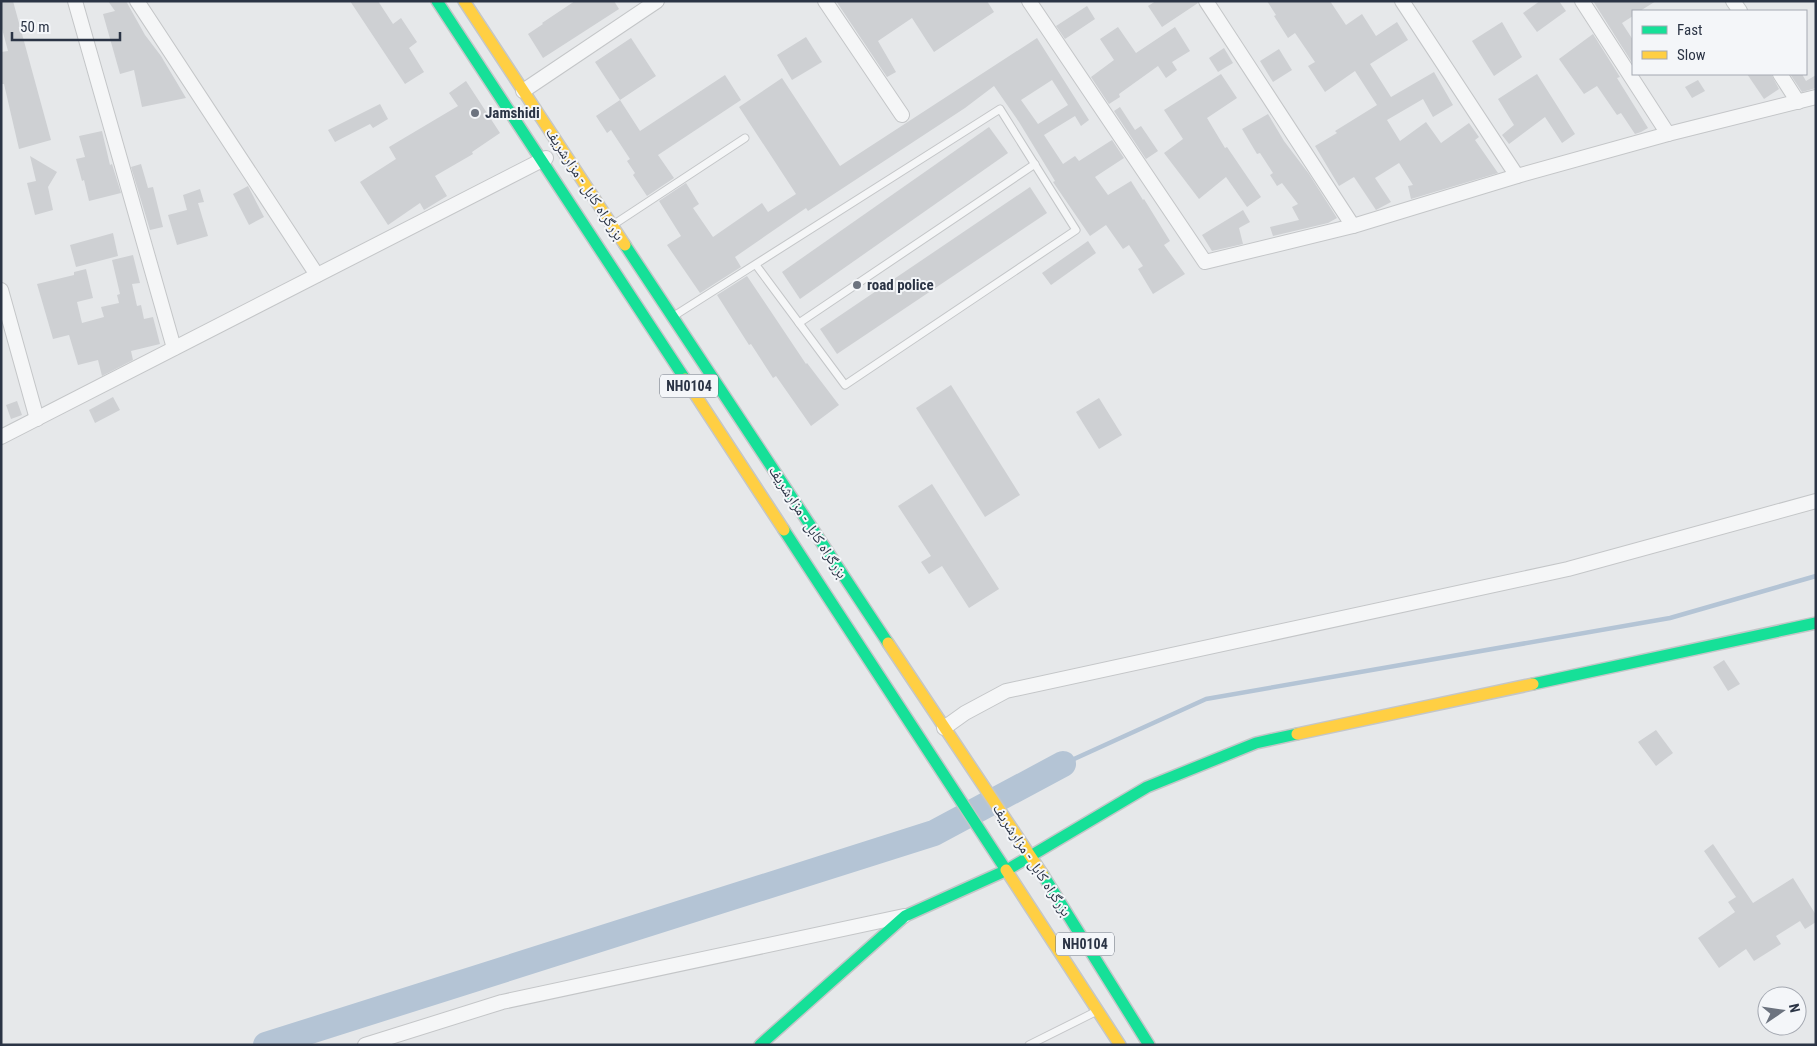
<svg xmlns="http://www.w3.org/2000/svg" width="1817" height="1046" font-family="'Roboto Condensed','Noto Naskh Arabic',sans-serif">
  <rect width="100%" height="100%" fill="#e6e8ea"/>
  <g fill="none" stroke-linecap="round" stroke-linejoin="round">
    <polyline stroke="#b4c4d5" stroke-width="4.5" points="1063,764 1206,699 1670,618 1816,576"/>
    <polyline stroke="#b4c4d5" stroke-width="26" points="266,1045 934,833 1063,764"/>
  </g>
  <g fill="#ced0d3" fill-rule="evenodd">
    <polygon points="1,1 13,1 51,140 19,149 4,84 1,84 1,52 8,51 1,25"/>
    <polygon points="108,1 126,1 145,35 161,56 186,98 142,107 134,70 120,74 103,14 115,11"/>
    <polygon points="350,1 378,1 393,24 401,18 417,42 409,48 424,72 405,84"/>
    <polygon points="575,1 614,1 619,9 543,58 528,34 543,24 542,23"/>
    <polygon points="836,1 987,1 994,12 934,52 912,18 878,41 896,72 887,77"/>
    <polygon points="1156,1 1197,1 1198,3 1162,27 1148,6"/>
    <polygon points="1267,1 1330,1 1346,25 1362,14 1376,36 1397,22 1408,40 1370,64 1391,97 1434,72 1453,105 1433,117 1423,99 1387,120 1400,141 1426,122 1441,143 1469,123 1479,137 1475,140 1498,173 1411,199 1408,186 1413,185 1399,163 1375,178 1391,202 1376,210 1354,177 1339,186 1315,146 1337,133 1335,131 1377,105 1355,71 1325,92 1308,66 1315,62 1295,33 1288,38 1274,16 1276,15"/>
    <polygon points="1540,1 1559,1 1566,11 1537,32 1523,13"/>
    <polygon points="1593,1 1656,1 1640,11 1633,11 1633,16 1622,23 1633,40 1633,64"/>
    <polygon points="1087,6 1095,19 1065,39 1056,26"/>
    <polygon points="1502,22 1522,57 1494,76 1472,41"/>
    <polygon points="1118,27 1136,53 1175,27 1190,51 1172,62 1177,70 1166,78 1158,66 1119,94 1120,97 1109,104 1091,77 1114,60 1100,39"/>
    <polygon points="1593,34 1620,77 1617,78 1648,128 1641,132 1635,134 1621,113 1617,115 1597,86 1584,94 1559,59"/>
    <polygon points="806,37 822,62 792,80 777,55"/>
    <polygon points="631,38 656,76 620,100 595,62"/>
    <path d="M1037,38L1089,120L1081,126L1075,116L1044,135L1063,164L1075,156L1079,161L1112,140L1124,158L1095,177L1108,195L1131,181L1143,200L1144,199L1170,241L1164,245L1185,274L1153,294L1138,269L1143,266L1129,245L1123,249L1106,225L1090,236L1053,182L1055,181L1019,122L994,86L965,108L808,211L806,208L735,257L741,267L700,293L667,245L681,236L659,201L686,183L699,204L693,208L713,237L762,203L768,212L796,194L739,107L782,78L840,166ZM1052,80L1068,105L1038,124L1021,100Z"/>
    <polygon points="1224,48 1233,63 1218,72 1209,58"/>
    <polygon points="1279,49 1292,70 1273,82 1260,61"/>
    <polygon points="1221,74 1237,98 1207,118 1225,148 1227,147 1261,197 1247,207 1226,177 1199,199 1164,153 1183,139 1164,110"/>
    <polygon points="1537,74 1575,134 1562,143 1545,117 1509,144 1502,135 1514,125 1498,99"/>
    <polygon points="1747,74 1771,74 1779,89 1764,99"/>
    <polygon points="1790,74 1802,74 1806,81 1816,75 1816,88 1802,92"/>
    <polygon points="725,75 741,100 658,155 674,178 647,196 633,175 635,173 627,161 630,159 611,130 607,133 596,116 620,100 640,131"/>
    <polygon points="1698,80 1705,91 1692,98 1685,87"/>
    <polygon points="466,81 500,133 472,152 473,154 435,176 447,196 424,210 420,203 388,225 360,182 396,159 389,147 458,106 449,93"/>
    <polygon points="380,104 388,119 373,128 370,124 335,142 328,130"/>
    <polygon points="1120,107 1135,130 1141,126 1158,151 1146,159 1114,111"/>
    <polygon points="1268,114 1284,141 1309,174 1337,218 1328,223 1273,236 1270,227 1299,220 1292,207 1298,204 1282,183 1277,186 1270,175 1273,173 1260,153 1257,154 1242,129"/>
    <polygon points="989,127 1008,153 800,299 782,272"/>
    <polygon points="102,131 110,165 112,164 121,193 89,201 84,180 82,181 76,159 85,157 79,136"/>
    <polygon points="30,156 57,172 48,187 53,210 35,215 27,183 36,181"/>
    <polygon points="141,164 148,188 153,187 163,227 150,230 131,167"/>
    <polygon points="248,186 264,217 249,225 233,194"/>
    <polygon points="1030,187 1047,213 837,354 820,329"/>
    <polygon points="200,189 204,202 198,203 208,236 177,245 168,215 187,210 183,195"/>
    <polygon points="1243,210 1250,222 1239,228 1243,244 1212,251 1202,235"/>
    <polygon points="113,233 118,256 76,267 70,245"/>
    <polygon points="1088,241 1096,253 1051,285 1042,273"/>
    <polygon points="133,255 140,283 132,284 137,306 141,305 144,319 153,317 160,344 131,351 133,360 102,376 98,360 78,365 69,335 53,339 37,284 74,275 74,272 86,269 93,298 77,302 82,323 104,317 101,307 119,303 117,295 120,294 112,260"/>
    <polygon points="747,276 806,364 807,363 839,405 811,426 776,376 773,378 751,344 749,345 717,295"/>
    <polygon points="951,385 1020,495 985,517 916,408"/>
    <polygon points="113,397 120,410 95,423 89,410"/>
    <polygon points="1099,398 1122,435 1099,449 1076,412"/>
    <polygon points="17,401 22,415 11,419 6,405"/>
    <polygon points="932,484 999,589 969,608 942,566 929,574 921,562 931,556 898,506"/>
    <polygon points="1724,660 1740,684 1728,691 1713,667"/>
    <polygon points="1656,730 1673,753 1656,766 1638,742"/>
    <polygon points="1713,844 1753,903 1793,878 1816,915 1816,922 1805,929 1800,921 1776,936 1781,944 1754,961 1746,949 1719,968 1698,938 1735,912 1728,902 1736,897 1704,851"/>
  </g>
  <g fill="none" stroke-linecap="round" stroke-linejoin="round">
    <defs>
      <g id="lane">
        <polyline points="616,223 745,138"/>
        <polyline points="677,314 1000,109 1076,230 845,385 756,265"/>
        <polyline points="799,323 1035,164"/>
        <polyline points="1029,1045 1093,1013"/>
      </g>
      <g id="street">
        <polyline points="75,1 174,348"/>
        <polyline points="137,1 317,275"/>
        <polyline points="825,1 902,115"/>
        <polyline points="1029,1 1205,262 1353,226 1517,176 1668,134 1816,97"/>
        <polyline points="1206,1 1353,226"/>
        <polyline points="1402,1 1517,176"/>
        <polyline points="1582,1 1668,134"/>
        <polyline points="1733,1 1740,11"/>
        <polyline points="1780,74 1798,102"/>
        <polyline points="523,91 657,1"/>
        <polyline points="1,290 37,419"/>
        <polyline points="1,437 546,158"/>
        <polyline points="944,728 965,713 1006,691 1568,569 1816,501"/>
        <polyline points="365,1045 502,1002 904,916"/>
      </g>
      <g id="fast">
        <polyline points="437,1 685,379"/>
        <polyline points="625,245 888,643"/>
        <polyline points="784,530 1006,870"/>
        <polyline points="1533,684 1816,623"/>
        <polyline points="1043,875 1149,1045"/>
        <polyline points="760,1045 905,916 1007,870 1147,787 1256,743 1297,734"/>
      </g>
      <g id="slow">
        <polyline points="464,1 625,245"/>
        <polyline points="685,379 784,530"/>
        <polyline points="888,643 1043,875"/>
        <polyline points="1297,734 1533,684"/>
        <polyline points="1006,870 1120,1045"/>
      </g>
    </defs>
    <use href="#lane" stroke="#c4c6c8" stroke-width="9"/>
    <use href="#street" stroke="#c4c6c8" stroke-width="16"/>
    <use href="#fast" stroke="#c4c6c8" stroke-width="14"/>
    <use href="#slow" stroke="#c4c6c8" stroke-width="14"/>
    <use href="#lane" stroke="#f5f6f7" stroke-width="7"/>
    <use href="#street" stroke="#f5f6f7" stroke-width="14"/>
    <use href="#fast" stroke="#16e098" stroke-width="11"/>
    <use href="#slow" stroke="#ffcf43" stroke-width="11"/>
  </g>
  <g fill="#6c737f" stroke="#f4f6f9" stroke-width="2">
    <circle cx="475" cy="113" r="5"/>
    <circle cx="857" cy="285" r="5"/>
  </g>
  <g text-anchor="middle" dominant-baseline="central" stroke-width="4" stroke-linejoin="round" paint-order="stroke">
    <g fill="#f4f6f9" stroke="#676e7b" stroke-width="1">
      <rect x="660" y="374.5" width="58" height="23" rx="4"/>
      <rect x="1056" y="932.5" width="58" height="23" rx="4"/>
    </g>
    <g font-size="14" font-weight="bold" fill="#2b3445">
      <text x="689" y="386">NH0104</text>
      <text x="1085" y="944">NH0104</text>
    </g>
    <g font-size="15" font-weight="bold" fill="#2b3445" stroke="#f4f6f9" text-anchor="start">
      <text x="485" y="113">Jamshidi</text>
      <text x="867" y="285">road police</text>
    </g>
    <g font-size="15" fill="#2b3445" stroke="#f4f6f9">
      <text transform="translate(585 184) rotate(57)">بزرگراه کابل - مزارشریف</text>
      <text transform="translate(808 522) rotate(57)">بزرگراه کابل - مزارشریف</text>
      <text transform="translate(1032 860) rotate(57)">بزرگراه کابل - مزارشریف</text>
    </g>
  </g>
  <rect width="1817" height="1046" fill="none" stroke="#2b3445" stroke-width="5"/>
  <rect x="1632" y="10" width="175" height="65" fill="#f4f6f9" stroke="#a4a8b1"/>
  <rect x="1642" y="26" width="25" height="8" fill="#16e098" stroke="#a4a8b1"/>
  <text x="1677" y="35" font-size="15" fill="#2b3445">Fast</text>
  <rect x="1642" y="51" width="25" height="8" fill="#ffcf43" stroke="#a4a8b1"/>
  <text x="1677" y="60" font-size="15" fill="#2b3445">Slow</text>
  <g transform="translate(1782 1011) rotate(77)"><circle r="24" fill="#f4f6f9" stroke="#a4a8b1"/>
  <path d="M0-4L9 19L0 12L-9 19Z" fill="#6c737f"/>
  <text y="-8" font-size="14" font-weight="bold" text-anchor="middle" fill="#2b3445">N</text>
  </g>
  <path d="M12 32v8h108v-8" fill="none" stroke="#2b3445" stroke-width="2.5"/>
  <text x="20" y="32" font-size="15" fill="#2b3445" stroke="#f4f6f9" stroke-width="4" paint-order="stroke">50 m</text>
</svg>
